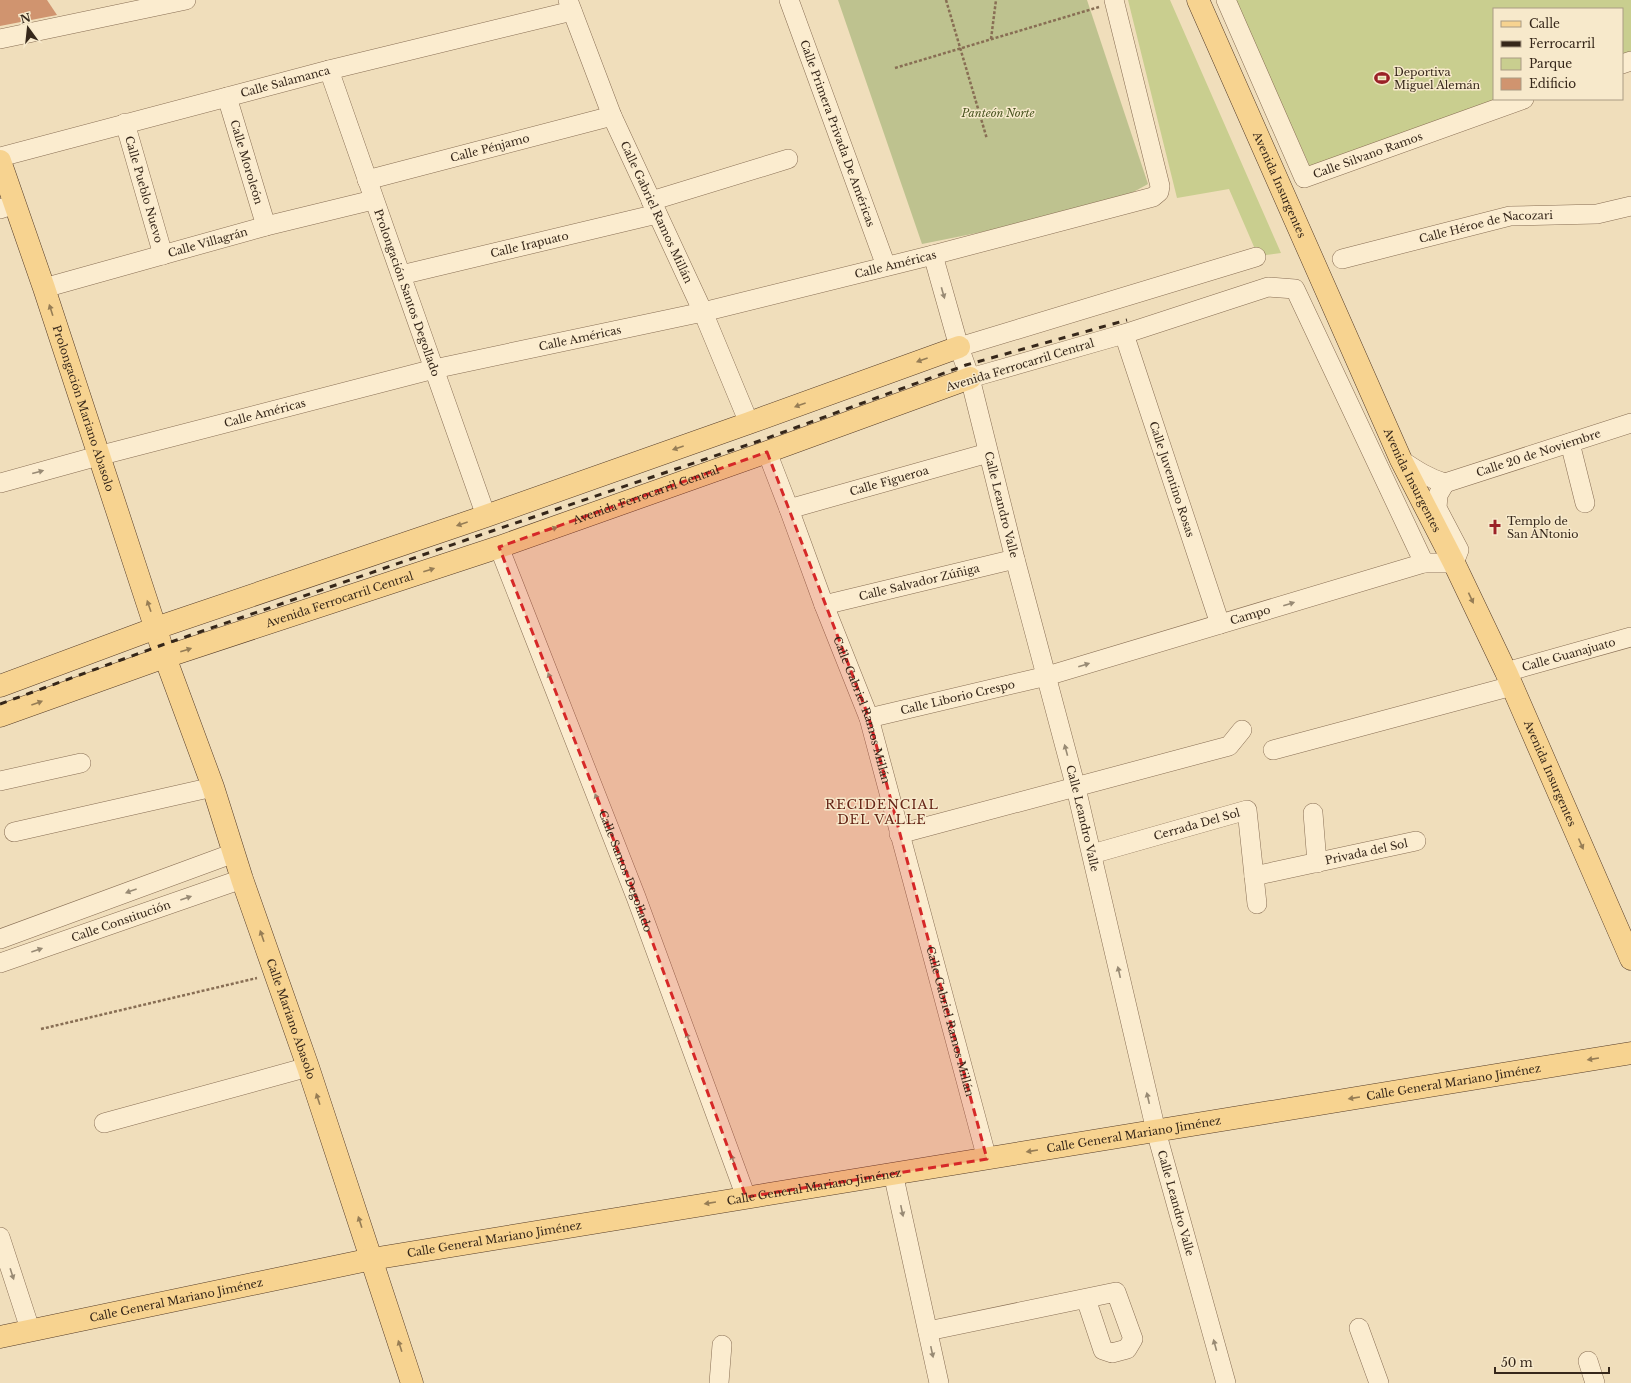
<svg xmlns="http://www.w3.org/2000/svg" width="1631" height="1383" font-family="'Libre Baskerville',serif">
  <rect width="100%" height="100%" fill="#f0debb"/>
  <g fill="#c9ce8f">
    <polygon points="1128,0 1170,0 1281,253 1258,256 1229,189 1177,198"/>
    <polygon points="1235,0 1631,0 1631,53 1622,56 1622,9 1494,9 1494,99 1506,99 1311,169"/>
  </g>
  <polygon fill="#bec28f" points="838,0 1087,0 1148,184 1106,207 922,244"/>
  <polygon fill="#d0946f" points="0,0 47,0 57,15 0,26"/>
  <g fill="none" stroke-linecap="round" stroke-linejoin="round">
    <defs>
      <g id="minor">
        <path id="s1" d="M568,0L612,116L703,312L749,423"/>
        <path id="s2" d="M789,0L886,266"/>
        <path id="s3" d="M1226,0L1304,178L1524,99"/>
        <polyline points="0,39 186,0"/>
        <polyline points="1622,64 1631,61"/>
        <path id="s4" d="M329,70C381,219 433,367 486,516"/>
        <path id="s5" d="M227,97L266,226"/>
        <path id="s6" d="M125,123L163,255"/>
        <path id="s7" d="M0,157L329,70L572,11"/>
        <path id="s8" d="M367,180L612,116"/>
        <polyline points="651,201 788,159"/>
        <polyline points="0,209 15,204"/>
        <path id="s9" d="M933,255L959,347L970,378L1015,559L1076,788L1156,1131L1226,1383"/>
        <path id="s10" d="M1342,259L1510,216L1597,214L1631,206"/>
        <path id="s11" d="M401,275L657,214"/>
        <path id="s12" d="M44,288L266,226L373,200"/>
        <path id="s13" d="M1124,334L1220,624"/>
        <polyline points="959,347 1256,257"/>
        <polyline points="970,378 1124,334 1268,287 1295,289 1424,563"/>
        <polyline points="1570,443 1585,503"/>
        <path id="s14" d="M767,452L789,509L824,605L869,718L987,1159"/>
        <path id="s15" d="M1401,460C1416,470 1428,478 1445,483L1631,423"/>
        <path id="s16" d="M0,483L98,456L434,369L703,312L933,255L1153,197L1159,192L1160,186L1114,0"/>
        <path id="s17" d="M789,509L988,453"/>
        <path id="s18" d="M499,547L636,897L746,1197"/>
        <path id="s19" d="M824,605L1015,559"/>
        <path id="s20" d="M1506,672L1631,637"/>
        <path id="s21" d="M869,718L1047,676L1424,563H1454L1459,550L1437,508L1438,495L1445,483"/>
        <polyline points="1273,750 1512,686"/>
        <polyline points="0,781 81,763"/>
        <polyline points="1313,813 1317,863"/>
        <polyline points="14,832 213,787"/>
        <polyline points="899,834 1229,746 1242,730"/>
        <path id="s22" d="M1092,854L1247,810L1257,904"/>
        <path id="s23" d="M1254,876L1416,841"/>
        <polyline points="0,939 234,853"/>
        <path id="s24" d="M0,963L242,879"/>
        <polyline points="104,1123 308,1067"/>
        <polyline points="893,1173 939,1383"/>
        <polyline points="0,1237 30,1329"/>
        <polyline points="1359,1328 1379,1383"/>
        <polyline points="928,1331 1116,1292 1133,1339 1127,1349 1112,1353 1103,1350 1086,1299"/>
        <polyline points="1588,1361 1595,1383"/>
        <polyline points="719,1383 722,1345"/>
      </g>
      <g id="major">
        <path id="s25" d="M1198,0L1401,460L1454,563L1506,672L1631,959"/>
        <path id="s26" d="M0,161L44,288L165,657L213,787L242,879L308,1067L412,1383"/>
        <polyline points="0,686 156,628 486,516 749,423 959,347"/>
        <path id="s27" d="M0,716L165,657L499,547L767,452L970,378"/>
        <path id="s28" d="M0,1337L372,1259L1631,1053"/>
      </g>
    </defs>
    <use href="#minor" stroke="#886e54" stroke-width="20"/>
    <use href="#major" stroke="#553c29" stroke-width="23"/>
    <g stroke="#886e54" stroke-width="2.5" stroke-dasharray="3 2" stroke-linecap="butt">
      <polyline points="946,0 987,139"/>
      <polyline points="991,39 996,0"/>
      <polyline points="895,68 1099,7"/>
      <polyline points="41,1029 257,978"/>
    </g>
    <use href="#minor" stroke="#fbeccf" stroke-width="19"/>
    <use href="#major" stroke="#f7d390" stroke-width="22"/>
    <polyline stroke="#36271a" stroke-width="3" stroke-dasharray="7 7" stroke-linecap="butt" points="0,704 162,645 492,531 762,440 966,365 1127,320"/>
  </g>
  <defs><path id="oneway-solid" d="M-6-.8H1V-3.2L6.5 0L1 3.2V.8H-6Z"/></defs>
  <g fill="#988a74">
    <use href="#oneway-solid" transform="translate(943 293) rotate(74)"/>
    <use href="#oneway-solid" transform="translate(38 472) rotate(-15)"/>
    <use href="#oneway-solid" transform="translate(1289 604) rotate(-17)"/>
    <use href="#oneway-solid" transform="translate(1084 665) rotate(-17)"/>
    <use href="#oneway-solid" transform="translate(550 678) rotate(-111)"/>
    <use href="#oneway-solid" transform="translate(1066 750) rotate(-105)"/>
    <use href="#oneway-solid" transform="translate(597 799) rotate(-111)"/>
    <use href="#oneway-solid" transform="translate(131 891) rotate(160)"/>
    <use href="#oneway-solid" transform="translate(186 898) rotate(-19)"/>
    <use href="#oneway-solid" transform="translate(37 950) rotate(-19)"/>
    <use href="#oneway-solid" transform="translate(1119 972) rotate(-103)"/>
    <use href="#oneway-solid" transform="translate(688 1038) rotate(-110)"/>
    <use href="#oneway-solid" transform="translate(1148 1098) rotate(-103)"/>
    <use href="#oneway-solid" transform="translate(733 1160) rotate(-110)"/>
    <use href="#oneway-solid" transform="translate(902 1211) rotate(78)"/>
    <use href="#oneway-solid" transform="translate(12 1274) rotate(72)"/>
    <use href="#oneway-solid" transform="translate(1215 1345) rotate(-105)"/>
    <use href="#oneway-solid" transform="translate(932 1352) rotate(78)"/>
  </g>
  <g fill="#967d55">
    <use href="#oneway-solid" transform="translate(51 310) rotate(-108)"/>
    <use href="#oneway-solid" transform="translate(922 360) rotate(160)"/>
    <use href="#oneway-solid" transform="translate(800 405) rotate(160)"/>
    <use href="#oneway-solid" transform="translate(678 448) rotate(161)"/>
    <use href="#oneway-solid" transform="translate(462 524) rotate(161)"/>
    <use href="#oneway-solid" transform="translate(552 529) rotate(-20)"/>
    <use href="#oneway-solid" transform="translate(429 570) rotate(-18)"/>
    <use href="#oneway-solid" transform="translate(1471 598) rotate(65)"/>
    <use href="#oneway-solid" transform="translate(149 606) rotate(-109)"/>
    <use href="#oneway-solid" transform="translate(186 650) rotate(-18)"/>
    <use href="#oneway-solid" transform="translate(37 703) rotate(-20)"/>
    <use href="#oneway-solid" transform="translate(1581 844) rotate(66)"/>
    <use href="#oneway-solid" transform="translate(262 936) rotate(-109)"/>
    <use href="#oneway-solid" transform="translate(1593 1059) rotate(171)"/>
    <use href="#oneway-solid" transform="translate(1354 1098) rotate(171)"/>
    <use href="#oneway-solid" transform="translate(318 1099) rotate(-108)"/>
    <use href="#oneway-solid" transform="translate(1032 1151) rotate(171)"/>
    <use href="#oneway-solid" transform="translate(710 1203) rotate(171)"/>
    <use href="#oneway-solid" transform="translate(360 1222) rotate(-108)"/>
    <use href="#oneway-solid" transform="translate(400 1346) rotate(-108)"/>
  </g>
  <path fill="#d62828" fill-opacity="0.2" stroke="#d62828" stroke-width="3" stroke-dasharray="8 5" stroke-linejoin="round" d="M767,452L869,718L987,1159L746,1197L636,897L499,547Z"/>
  <defs>
    <symbol id="stadium-bare" viewBox="-9 -9 18 18"><path d="M0-5a6.5 5 0 1 0 0 10a6.5 5 0 1 0 0-10ZM-3.5-1.8h7v3.6h-7Z" fill="#9a2127" stroke="#f7e9cb" stroke-width="2.5" paint-order="stroke"/></symbol>
    <symbol id="church-bare" viewBox="-9 -9 18 18"><path d="M-1.2-6h2.4v3.5h3.3v2.4h-3.3V6h-2.4V-.1h-3.3v-2.4h3.3Z" fill="#9a2127" stroke="#f7e9cb" stroke-width="2.5" paint-order="stroke"/></symbol>
  </defs>
  <g fill-rule="evenodd">
    <use href="#stadium-bare" x="1371" y="67" width="22" height="22"/>
    <use href="#church-bare" x="1484" y="516" width="22" height="22"/>
  </g>
  <g text-anchor="middle" dominant-baseline="central" stroke-width="3" stroke-linejoin="round" paint-order="stroke">
    <g font-size="11" fill="#36271a" stroke="#f7e9cb" text-anchor="start">
      <text x="1394" y="72">Deportiva<tspan x="1394" dy="13">Miguel Alemán</tspan></text>
      <text x="1507" y="521">Templo de<tspan x="1507" dy="13">San ANtonio</tspan></text>
    </g>
    <g font-size="11" fill="#36271a" stroke="#f7e9cb">
      <text stroke="none"><textPath href="#s7" startOffset="295">Calle Salamanca</textPath></text>
      <text stroke="none"><textPath href="#s2" startOffset="142">Calle Primera Privada De Américas</textPath></text>
      <text stroke="none"><textPath href="#s8" startOffset="127">Calle Pénjamo</textPath></text>
      <text stroke="none"><textPath href="#s3" startOffset="262">Calle Silvano Ramos</textPath></text>
      <text stroke="none"><textPath href="#s5" startOffset="68">Calle Moroleón</textPath></text>
      <text stroke="none"><textPath href="#s25" startOffset="202">Avenida Insurgentes</textPath></text>
      <text stroke="none"><textPath href="#s6" startOffset="69">Calle Pueblo Nuevo</textPath></text>
      <text stroke="none"><textPath href="#s1" startOffset="230">Calle Gabriel Ramos Millán</textPath></text>
      <text stroke="none"><textPath href="#s10" startOffset="148">Calle Héroe de Nacozari</textPath></text>
      <text stroke="none"><textPath href="#s12" startOffset="170">Calle Villagrán</textPath></text>
      <text stroke="none"><textPath href="#s11" startOffset="132">Calle Irapuato</textPath></text>
      <text stroke="none"><textPath href="#s16" startOffset="922">Calle Américas</textPath></text>
      <text stroke="none"><textPath href="#s4" startOffset="236">Prolongación Santos Degollado</textPath></text>
      <text stroke="none"><textPath href="#s16" startOffset="598">Calle Américas</textPath></text>
      <text transform="translate(1020 365) rotate(-17)">Avenida Ferrocarril Central</text>
      <text stroke="none"><textPath href="#s26" startOffset="261">Prolongación Mariano Abasolo</textPath></text>
      <text stroke="none"><textPath href="#s16" startOffset="274">Calle Américas</textPath></text>
      <text stroke="none"><textPath href="#s15" startOffset="148">Calle 20 de Noviembre</textPath></text>
      <text stroke="none"><textPath href="#s13" startOffset="153">Calle Juventino Rosas</textPath></text>
      <text stroke="none"><textPath href="#s25" startOffset="526">Avenida Insurgentes</textPath></text>
      <text stroke="none"><textPath href="#s17" startOffset="104">Calle Figueroa</textPath></text>
      <text stroke="none"><textPath href="#s27" startOffset="683">Avenida Ferrocarril Central</textPath></text>
      <text stroke="none"><textPath href="#s9" startOffset="259">Calle Leandro Valle</textPath></text>
      <text stroke="none"><textPath href="#s19" startOffset="98">Calle Salvador Zúñiga</textPath></text>
      <text stroke="none"><textPath href="#s27" startOffset="359">Avenida Ferrocarril Central</textPath></text>
      <text stroke="none"><textPath href="#s21" startOffset="395">Campo</textPath></text>
      <text stroke="none"><textPath href="#s20" startOffset="65">Calle Guanajuato</textPath></text>
      <text stroke="none"><textPath href="#s21" startOffset="91">Calle Liborio Crespo</textPath></text>
      <text stroke="none"><textPath href="#s14" startOffset="275">Calle Gabriel Ramos Millán</textPath></text>
      <text stroke="none"><textPath href="#s25" startOffset="850">Avenida Insurgentes</textPath></text>
      <text stroke="none"><textPath href="#s9" startOffset="583">Calle Leandro Valle</textPath></text>
      <text stroke="none"><textPath href="#s22" startOffset="109">Cerrada Del Sol</textPath></text>
      <text stroke="none"><textPath href="#s23" startOffset="115">Privada del Sol</textPath></text>
      <text stroke="none"><textPath href="#s18" startOffset="348">Calle Santos Degollado</textPath></text>
      <text stroke="none"><textPath href="#s24" startOffset="128">Calle Constitución</textPath></text>
      <text stroke="none"><textPath href="#s26" startOffset="906">Calle Mariano Abasolo</textPath></text>
      <text stroke="none"><textPath href="#s14" startOffset="599">Calle Gabriel Ramos Millán</textPath></text>
      <text stroke="none"><textPath href="#s28" startOffset="1476">Calle General Mariano Jiménez</textPath></text>
      <text stroke="none"><textPath href="#s28" startOffset="1152">Calle General Mariano Jiménez</textPath></text>
      <text stroke="none"><textPath href="#s28" startOffset="828">Calle General Mariano Jiménez</textPath></text>
      <text stroke="none"><textPath href="#s9" startOffset="979">Calle Leandro Valle</textPath></text>
      <text stroke="none"><textPath href="#s28" startOffset="504">Calle General Mariano Jiménez</textPath></text>
      <text stroke="none"><textPath href="#s28" startOffset="180">Calle General Mariano Jiménez</textPath></text>
    </g>
    <g font-size="11" font-style="italic" fill="#495420" stroke="#f7e9cb">
      <text x="998" y="113">Panteón Norte</text>
    </g>
    <g font-size="13" letter-spacing="1" fill="#652517" stroke="#f7e9cb">
      <text x="882" y="804">RECIDENCIAL<tspan x="882" dy="15">DEL VALLE</tspan></text>
    </g>
  </g>
  <rect x="1493" y="8" width="130" height="92" fill="#f7e9cb" stroke="#aa9b84"/>
  <rect x="1501" y="21" width="20" height="6" fill="#f7d390" stroke="#aa9b84"/>
  <text x="1529" y="28" font-size="12" fill="#36271a">Calle</text>
  <rect x="1501" y="41" width="20" height="6" fill="#36271a" stroke="#aa9b84"/>
  <text x="1529" y="48" font-size="12" fill="#36271a">Ferrocarril</text>
  <rect x="1501" y="58" width="20" height="12" fill="#c9ce8f" stroke="#aa9b84"/>
  <text x="1529" y="68" font-size="12" fill="#36271a">Parque</text>
  <rect x="1501" y="78" width="20" height="12" fill="#d0946f" stroke="#aa9b84"/>
  <text x="1529" y="88" font-size="12" fill="#36271a">Edificio</text>
  <g transform="translate(28 28) rotate(345)" stroke="#f7e9cb" stroke-width="3" paint-order="stroke">
  <path d="M0-3L7 15L0 10L-7 15Z" fill="#36271a"/>
  <text y="-6" font-size="11" font-weight="bold" text-anchor="middle" fill="#36271a">N</text>
  </g>
  <path d="M1495 1367v6h114v-6" fill="none" stroke="#36271a" stroke-width="2"/>
  <text x="1501" y="1367" font-size="12" fill="#36271a" stroke="#f7e9cb" stroke-width="3" paint-order="stroke">50 m</text>
</svg>
